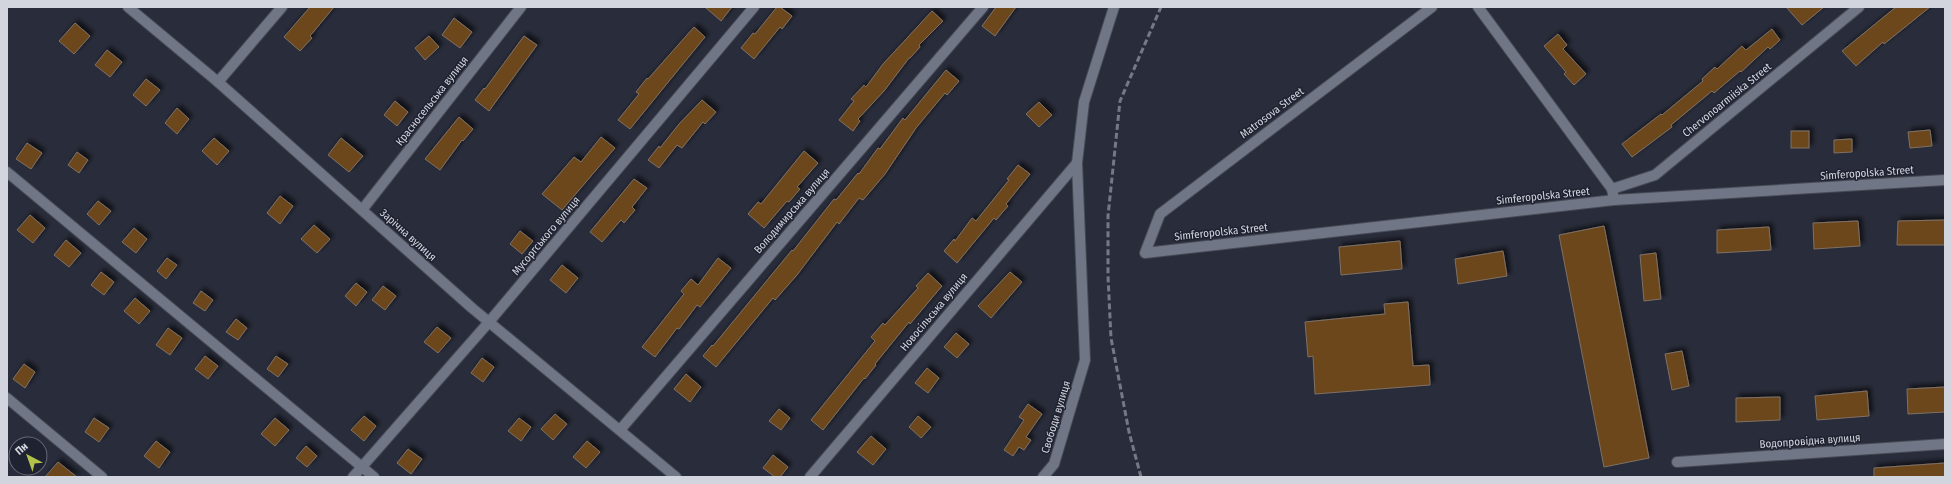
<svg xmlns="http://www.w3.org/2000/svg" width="1952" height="484" font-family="'Fira Sans Condensed',sans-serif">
  <defs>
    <filter id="shadow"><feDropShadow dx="3.5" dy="-3.5" stdDeviation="2" flood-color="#0009"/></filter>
  </defs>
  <rect width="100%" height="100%" fill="#292c3a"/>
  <g fill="#6c461e" stroke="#7f7164" filter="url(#shadow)">
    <polygon points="310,7 334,7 310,36 312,38 300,51 284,37"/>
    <polygon points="705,7 732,7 721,21"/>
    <polygon points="777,7 780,7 792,16 782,29 780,27 754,59 741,48 753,33 755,34"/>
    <polygon points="996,7 1016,7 995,36 982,26"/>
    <polygon points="1786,7 1824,7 1802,25"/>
    <polygon points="1896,7 1930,7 1884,44 1883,42 1856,66 1842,51"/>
    <polygon points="932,11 943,21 919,45 920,47 910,58 909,58 884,91 858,119 860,121 853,131 839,120 854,101 851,99 864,85 866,87 883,64"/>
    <polygon points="454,18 472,32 460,48 442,35"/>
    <polygon points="75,23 90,36 74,54 59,41"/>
    <polygon points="694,27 705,37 630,129 618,120 639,94 636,92 647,78 648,79"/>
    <polygon points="1772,29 1780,40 1770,49 1768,47 1741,72 1740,71 1714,93 1712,91 1671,125 1672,127 1632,157 1622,144 1661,114 1662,115 1703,81 1702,79 1715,67 1717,69 1742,46 1746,50"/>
    <polygon points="1558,34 1567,45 1563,49 1586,74 1574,85 1564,74 1566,72 1544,46"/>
    <polygon points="429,36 439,47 425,60 415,48"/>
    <polygon points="524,36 537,45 489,111 475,100 484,88 485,89"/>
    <polygon points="107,50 122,62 110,77 95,65"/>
    <polygon points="946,70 959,81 947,95 945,93 916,128 885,174 863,200 859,198 839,224 837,222 797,275 775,300 773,298 716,367 703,356 712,345 713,346 792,250 793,251 834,199 836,200 858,173 859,174 878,148 880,149 903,118 905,120"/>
    <polygon points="146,79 160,90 146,106 133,95"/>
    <polygon points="702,100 716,112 705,124 703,122 682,148 677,145 659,168 648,160 659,146 660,148 679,124"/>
    <polygon points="395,101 408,112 397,126 384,115"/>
    <polygon points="1039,102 1052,115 1039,127 1026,114"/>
    <polygon points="177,108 189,119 177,134 165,123"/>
    <polygon points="459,117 473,129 463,141 462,140 440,170 425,159"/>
    <polygon points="1930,130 1932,146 1910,148 1908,132"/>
    <rect x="1791" y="131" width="18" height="17"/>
    <polygon points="601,137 615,148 562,210 542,194 574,157 581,162"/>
    <polygon points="214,138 229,151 217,165 202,151"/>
    <polygon points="341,138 363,156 349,172 328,155"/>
    <polygon points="1852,139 1852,152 1834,153 1834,140"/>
    <polygon points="27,143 42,153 31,169 16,159"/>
    <polygon points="804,151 818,163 797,187 800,189 789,202 787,201 764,228 748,214 758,202 761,204"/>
    <polygon points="77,152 88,160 79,173 68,165"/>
    <polygon points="1018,165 1030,174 1006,204 1008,206 996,220 994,218 957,263 944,251 954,239 955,241 972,218 976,221 1009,180 1007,179"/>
    <polygon points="634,179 647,188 632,207 635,210 624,223 621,220 602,242 590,232"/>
    <polygon points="280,196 293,206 280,224 267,213"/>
    <polygon points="98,201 111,211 99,225 87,214"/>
    <polygon points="30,215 45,228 33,243 17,230"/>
    <polygon points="1945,220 1945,245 1897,245 1898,221"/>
    <polygon points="1858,221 1860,246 1814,249 1813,223"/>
    <polygon points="314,225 330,239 317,253 301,239"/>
    <polygon points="1604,226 1649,458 1604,467 1559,235"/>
    <polygon points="1769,227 1771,250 1717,253 1717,230"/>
    <polygon points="134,228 147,239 136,253 122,242"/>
    <polygon points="520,231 533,241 522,254 510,244"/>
    <polygon points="66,240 81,253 69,267 54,255"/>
    <polygon points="1400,241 1402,269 1341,275 1339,247"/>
    <polygon points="1503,251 1507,276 1458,284 1455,259"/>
    <polygon points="1656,253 1661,299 1644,301 1640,255"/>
    <polygon points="167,258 177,265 166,279 157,271"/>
    <polygon points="718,258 731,268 700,307 697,305 679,329 677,328 655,357 642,347 684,294 681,291 691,279 698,285"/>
    <polygon points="562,265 578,278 566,293 550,280"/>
    <polygon points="101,272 114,282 104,295 91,285"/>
    <polygon points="1010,272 1022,282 991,318 978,306"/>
    <polygon points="928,273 942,286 910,324 909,322 875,364 876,365 865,379 864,378 823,430 811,420 875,341 871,337 883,323 885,325 918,288 916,286"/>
    <polygon points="356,283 367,292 356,306 345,296"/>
    <polygon points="383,286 396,296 385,310 372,300"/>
    <polygon points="201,291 213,300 205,311 193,303"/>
    <polygon points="135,298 150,311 139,324 124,311"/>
    <polygon points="1408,302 1413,366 1429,365 1430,385 1315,394 1313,356 1308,357 1305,322 1385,314 1384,304"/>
    <polygon points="236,319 247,328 238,340 226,332"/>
    <polygon points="437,327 451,338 438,353 424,342"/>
    <polygon points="168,328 182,338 170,355 156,345"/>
    <polygon points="956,333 969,344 957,358 944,347"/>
    <polygon points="1682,351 1689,386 1672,390 1665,354"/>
    <polygon points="205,356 218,366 208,379 195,369"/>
    <polygon points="276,356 288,364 278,377 267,369"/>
    <polygon points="482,358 494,367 483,382 471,373"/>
    <polygon points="24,364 35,372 25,388 13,379"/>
    <polygon points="927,368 939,378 928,393 915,383"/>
    <polygon points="686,374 701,387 690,402 674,389"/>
    <polygon points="1945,387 1945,412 1908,414 1907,389"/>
    <polygon points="1867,391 1869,416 1817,420 1815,396"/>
    <polygon points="1780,397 1780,420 1736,422 1736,398"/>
    <polygon points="1028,404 1042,414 1026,437 1031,440 1024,450 1019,447 1013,456 1004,450 1024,420 1019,417"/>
    <polygon points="779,409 790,418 781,430 769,421"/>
    <polygon points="555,414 567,424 553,440 541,429"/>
    <polygon points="364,416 376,426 364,441 351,430"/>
    <polygon points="918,416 931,427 921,438 909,427"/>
    <polygon points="94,418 109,428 99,442 85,432"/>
    <polygon points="275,418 289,430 275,446 261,434"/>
    <polygon points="519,418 531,427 521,441 508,431"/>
    <polygon points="871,436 886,449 873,465 857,452"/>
    <polygon points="156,441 170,452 159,468 144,456"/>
    <polygon points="587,441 600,452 586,468 573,457"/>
    <polygon points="306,446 317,456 307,467 296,458"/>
    <polygon points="408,449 422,459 411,474 397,463"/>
    <polygon points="773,455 788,467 780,477 775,477 763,468"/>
    <polygon points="58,462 77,477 45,477"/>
    <polygon points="1945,463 1945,477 1874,477 1874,468"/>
  </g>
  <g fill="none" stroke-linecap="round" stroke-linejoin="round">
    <defs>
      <g id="minor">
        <polyline points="128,7 218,82 472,308 676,477"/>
        <polyline points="1432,7 1160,214 1145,253 1614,200 1945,180"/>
        <polyline points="1478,7 1612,189"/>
        <polyline points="218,82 282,7"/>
        <polyline points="7,172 374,477"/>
        <polyline points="1614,200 1612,189 1655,175 1859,7"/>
        <polyline points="362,210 521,7"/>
        <polyline points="7,398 102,477"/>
        <polyline points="620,430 983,7"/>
        <polyline points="1677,462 1945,444"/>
        <polyline points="353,477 489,322 754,7"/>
        <polyline points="810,477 1077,163"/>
        <polyline points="1043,477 1054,464 1085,360 1077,163 1084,102 1114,7"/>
      </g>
    </defs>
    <use href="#minor" stroke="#474a56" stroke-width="12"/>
    <use href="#minor" stroke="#717686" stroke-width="10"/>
    <polyline stroke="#767884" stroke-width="3" stroke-dasharray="6 3" stroke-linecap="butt" points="1141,477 1129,432 1111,338 1108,276 1108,216 1120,101 1161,7"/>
  </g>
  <g text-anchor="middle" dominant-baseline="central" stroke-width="3" stroke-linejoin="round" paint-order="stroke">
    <g font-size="11" fill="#d2d4de" stroke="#1f2230">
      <text transform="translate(1727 100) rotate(-39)">Chervonoarmiiska Street</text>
      <text transform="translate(432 101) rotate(-52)">Красносельська вулиця</text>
      <text transform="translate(1272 113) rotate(-37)">Matrosova Street</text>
      <text transform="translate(1867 173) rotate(-4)">Simferopolska Street</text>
      <text transform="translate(1543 196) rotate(-6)">Simferopolska Street</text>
      <text transform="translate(792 211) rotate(-49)">Володимирська вулиця</text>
      <text transform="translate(1221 232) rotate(-6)">Simferopolska Street</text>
      <text transform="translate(408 235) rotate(42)">Зарічна вулиця</text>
      <text transform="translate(546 236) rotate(-50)">Мусоргського вулиця</text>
      <text transform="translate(934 312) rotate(-50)">Новосільська вулиця</text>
      <text transform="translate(1056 417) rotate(-73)">Свободи вулиця</text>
      <text transform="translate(1810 441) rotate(-4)">Водопровідна вулиця</text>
    </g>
  </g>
  <rect width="1952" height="484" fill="none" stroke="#d2d4de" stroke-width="16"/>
  <g transform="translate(28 456) rotate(319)"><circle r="19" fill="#1f2230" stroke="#676976"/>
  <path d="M0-3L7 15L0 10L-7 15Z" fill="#b3c24b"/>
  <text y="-6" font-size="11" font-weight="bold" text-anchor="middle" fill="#d2d4de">Пн</text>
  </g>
</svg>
